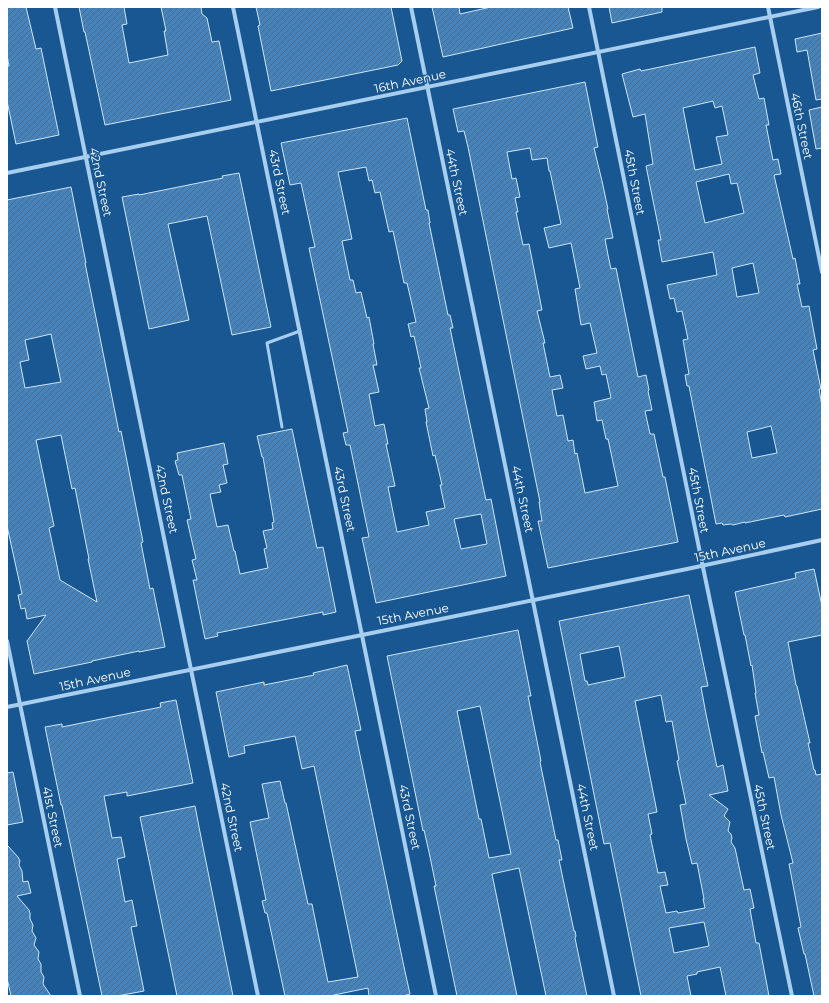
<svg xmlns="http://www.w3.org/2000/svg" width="829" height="1003" font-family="Montserrat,sans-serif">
  <defs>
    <pattern id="building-hatch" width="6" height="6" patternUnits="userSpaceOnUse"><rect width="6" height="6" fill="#4583ba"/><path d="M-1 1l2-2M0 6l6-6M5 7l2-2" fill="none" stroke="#486d8e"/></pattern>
  </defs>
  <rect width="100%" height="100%" fill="#185791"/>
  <g fill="url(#building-hatch)" stroke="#cde6fb" fill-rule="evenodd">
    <polygon points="7,7 26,7 36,49 41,48 59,135 16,144 7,101 7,66 9,66 7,55"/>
    <polygon points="79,7 124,7 127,24 122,25 129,63 168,55 164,31 166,31 161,7 201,7 202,14 207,18 212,42 219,41 231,100 105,125 85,32 84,32"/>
    <polygon points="256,7 391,7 402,61 398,65 271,91 258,26 260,25"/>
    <polygon points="432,7 459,7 460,14 491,7 568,7 573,28 443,57"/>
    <polygon points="609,7 662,7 662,12 612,23"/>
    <polygon points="822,33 822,99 816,100 807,50 797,52 795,39"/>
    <path d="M755,47L760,73L753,75L759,99L764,98L769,125H766L773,160L778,159L781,174L774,175L793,259L795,258L800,284H797L802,307L809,306L817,349L813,350L821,389H819L822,406V509L785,517L784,515L745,523V522L733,525L731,524L723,525L722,523L716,524L689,386H687L685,375L689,374L683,340L688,339L682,311L677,312L674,298L670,299L667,285L717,275L713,252L662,262L658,240H661L646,166L653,164L645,114L633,117L622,74L640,69L641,71ZM713,101L715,108L722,106L728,135L716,137L722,164L695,170L683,108ZM729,174L731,184L737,183L744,213L705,223L696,182ZM753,263L759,293L737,297L732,268ZM771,426L777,453L752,458L747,432Z"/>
    <path d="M585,82L598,147L594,148L602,181L608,209H607L613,238L605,239L608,255L611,269L616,268L638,377L646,375L649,390L648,391L652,410L645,411L650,434H654L663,477H665L678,542L548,568L538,521H542L539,502H540L468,147L464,131L458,132L453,109ZM530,148L532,160L547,158L549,171H550L561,224L544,228L549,248L571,243L580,288L575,289L581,325L590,323L597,353L583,356L586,369L600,366L602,375L606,374L611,398L594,402L597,421L602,420L606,439H608L618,486L585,493L577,453L575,454L573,440L568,441L563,415L557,416L552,390L563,388L560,375L550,377L543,343H545L537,311L542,310L529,244L523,245L516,212H518L515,198L520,197L516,178L512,179L507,152Z"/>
    <polygon points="822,107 822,148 816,149 809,110"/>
    <path d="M407,118L426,210H428L430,223H429L448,315H450L453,328H450L483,486L486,500L491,499L506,576L376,603L362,538L369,537L350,445H346L343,433L348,432L309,248L315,247L312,234L301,183L290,185L281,143ZM366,167L369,181L372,180L375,193L380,192L389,232L393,231L404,283H407L416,322L408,324L411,337L414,336L421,368H419L429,408L425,409L427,422H426L433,456L435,455L442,485H440L445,508L426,512L429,525L397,532L388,487L395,486L386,444H388L384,424L375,426L369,394L379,392L373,365H377L373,344H374L369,317L367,318L361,292L356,293L353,280H350L342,241L352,239L338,172ZM481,514L487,544L461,549L454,519Z"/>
    <polygon points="239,173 271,327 232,335 207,216 168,224 189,320 149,329 122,197 139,194 139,195 223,178 222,176"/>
    <path d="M71,187L86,263H85L119,432L121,431L143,542L141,543L150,589L153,588L165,647L139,652V651L92,661V662L34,674L27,641L46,615L27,619L25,608L21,609L18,595L22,594L7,526V200ZM51,334L61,382L25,388L20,362L29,360L25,340ZM61,435L72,489L75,488L89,559H88L97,602L60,580L55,556L49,528L54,526L36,440Z"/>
    <polygon points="292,429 317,548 323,547 336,612 323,615 323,612 217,633 218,636 205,639 193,580 197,580 192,560 196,559 187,520 191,519 182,475 179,475 175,461 178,460 177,453 224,443 228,464 223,465 227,483 219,485 221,492 210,494 217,527 228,525 234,551 235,551 240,574 268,568 264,549 267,548 263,531 273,529 272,523 274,522 263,457 262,457 257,436"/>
    <polygon points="814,569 822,606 822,635 788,642 796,685 797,686 810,743 808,743 814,770 815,770 816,775 822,774 822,996 814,996 805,954 804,954 798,928 801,927 789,864 793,863 781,815 774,777 769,778 763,752 762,753 755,716 759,715 755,693 756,693 752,665 751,666 745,635 744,635 735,592 796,578 795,573"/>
    <path d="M689,595L708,686L701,687L706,714L717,767L723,765L728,791L709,795L728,809L724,816L730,822L728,831L731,834L732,838L731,842L735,848L744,890L750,889L754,908L750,909L756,943H759L769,996H726L720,967L697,972V974L687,976L691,996H641L610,843L604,844L559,621ZM619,646L625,677L588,685L587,681H585L580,654ZM661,695L666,722L672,721L679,760L677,761L686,804L680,805L686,839L692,864L697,863L704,899H703L705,908L678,913L677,911L666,913L660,886L668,885L665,872L658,873L650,835L652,834L648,814L657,812L635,701ZM704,922L709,946L674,953L669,928Z"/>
    <path d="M518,630L531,696H528L541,761L540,762L556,840H558L562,860H559L574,931H575L576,936L575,938L587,996H546L519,868L492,874L517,996H457L434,886H436L429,852L424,830L423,831L387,656ZM480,706L511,854L489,858L481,819H479L457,711Z"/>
    <polygon points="347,665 361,730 355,731 404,967 410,994 403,996 369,996 368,988 329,996 285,996 267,913 265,913 262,901 266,900 250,822 269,818 262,784 280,781 285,803 286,803 308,904 312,904 328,982 358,977 314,766 302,769 295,736 244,746 245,753 229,757 216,692 264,682 264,685 314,675 313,673"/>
    <polygon points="176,700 193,783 127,796 127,792 104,796 112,838 121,837 125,857 117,859 125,902 132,900 137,926 131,927 144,991 117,996 102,996 62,805 61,805 45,727 62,724 62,727 111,717 161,707 160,703"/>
    <polygon points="13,772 23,822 7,825 7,773"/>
    <polygon points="195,806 200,832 233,996 177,996 148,856 140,817"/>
    <polygon points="7,845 18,857 20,861 19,865 22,871 23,882 28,881 31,893 17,896 29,910 30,913 30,919 33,925 32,931 36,938 34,945 39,952 38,959 41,964 41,972 44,977 43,984 51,996 11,996 7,978"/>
  </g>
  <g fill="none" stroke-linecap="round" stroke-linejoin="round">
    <polyline stroke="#a7ceef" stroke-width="3" points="282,427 267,343 300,331"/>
    <g stroke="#a7ceef" stroke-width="4">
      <polyline points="55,7 258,996"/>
      <polyline points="233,7 436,996"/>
      <polyline points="411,7 614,996"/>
      <polyline points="589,7 699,548 792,996"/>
      <polyline points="768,7 822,272"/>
      <polyline points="7,173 818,7"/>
      <polyline points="7,641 80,996"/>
      <polyline points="7,707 687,569 822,540"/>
    </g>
  </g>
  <g text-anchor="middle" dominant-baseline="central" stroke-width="3" stroke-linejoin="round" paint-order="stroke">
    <g font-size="12" fill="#fff" stroke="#185791">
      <text transform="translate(410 81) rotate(-12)">16th Avenue</text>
      <text transform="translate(802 126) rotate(78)">46th Street</text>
      <text transform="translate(101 182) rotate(78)">42nd Street</text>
      <text transform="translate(280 182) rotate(78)">43rd Street</text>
      <text transform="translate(457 182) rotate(78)">44th Street</text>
      <text transform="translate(635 182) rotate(79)">45th Street</text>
      <text transform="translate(167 499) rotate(78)">42nd Street</text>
      <text transform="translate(345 499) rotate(78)">43rd Street</text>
      <text transform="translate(523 499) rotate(78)">44th Street</text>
      <text transform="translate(699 500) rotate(79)">45th Street</text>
      <text transform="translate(730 550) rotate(-12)">15th Avenue</text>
      <text transform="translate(413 614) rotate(-11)">15th Avenue</text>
      <text transform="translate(95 679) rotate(-12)">15th Avenue</text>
      <text transform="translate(53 817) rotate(78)">41st Street</text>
      <text transform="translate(232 817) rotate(78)">42nd Street</text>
      <text transform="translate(410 817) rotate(78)">43rd Street</text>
      <text transform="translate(588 817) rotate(78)">44th Street</text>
      <text transform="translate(765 817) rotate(78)">45th Street</text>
    </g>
  </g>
  <rect width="829" height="1003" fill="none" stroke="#ffffff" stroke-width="16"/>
</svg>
